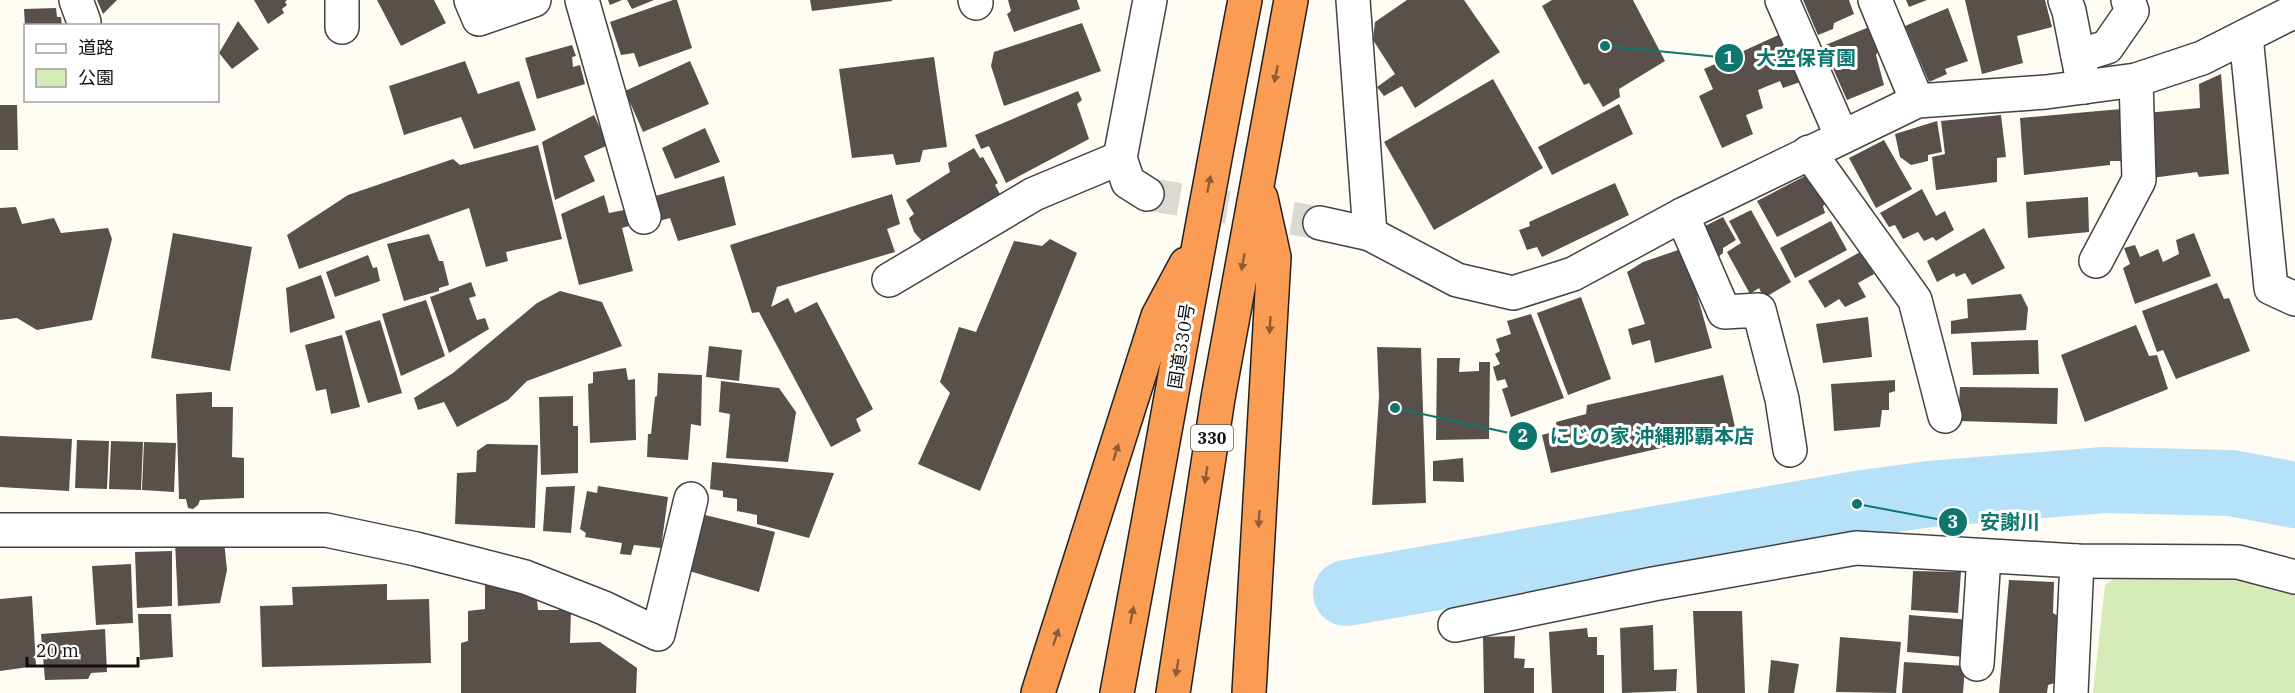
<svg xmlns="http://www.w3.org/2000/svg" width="2295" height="693" font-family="'IBM Plex Serif','Noto Sans JP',serif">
  <rect width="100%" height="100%" fill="#fffcf3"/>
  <polygon fill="#d5ecb9" points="2119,575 2229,578 2295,593 2295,693 2093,693 2105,585"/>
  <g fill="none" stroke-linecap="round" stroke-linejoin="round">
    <polyline stroke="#b5e1f9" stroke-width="66" points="1346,593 1857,504 1930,494 2104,480 2231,483 2295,495"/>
  </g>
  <g fill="#59504b">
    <polygon points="97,0 117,0 103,14"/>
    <polygon points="254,0 287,0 285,2 287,5 282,9 284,13 268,24"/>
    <polygon points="377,0 434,0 446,23 401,46"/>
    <polygon points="608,0 622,0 610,5"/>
    <polygon points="627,0 654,0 632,9"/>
    <polygon points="673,0 677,0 692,48 639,67 634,53 621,55 610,22"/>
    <polygon points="810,0 892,0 892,1 812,11"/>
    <polygon points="1008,0 1077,0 1080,9 1014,32 1007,14 1011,11"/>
    <polygon points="1407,0 1464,0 1500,52 1415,108 1402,86 1384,96 1377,87 1395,74 1373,40 1375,22"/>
    <polygon points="1552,0 1633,0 1665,61 1619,89 1620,97 1603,107 1589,83 1584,85 1542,6"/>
    <polygon points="1803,0 1849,0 1854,14 1834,23 1833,29 1818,35"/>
    <polygon points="1906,0 1927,0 1909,7"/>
    <polygon points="1965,0 2045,0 2052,27 2017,36 2023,63 1982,74"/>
    <polygon points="56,8 57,17 61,17 62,26 25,26 24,9"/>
    <polygon points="1948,8 1968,61 1945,69 1947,74 1929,82 1905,26"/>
    <polygon points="238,21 259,49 232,69 219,53"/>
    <polygon points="1082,23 1101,71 1004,106 991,66 994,52"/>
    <polygon points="1874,25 1881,46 1876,55 1884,85 1847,100 1823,46"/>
    <polygon points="1785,32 1806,80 1783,88 1780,81 1758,90 1763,108 1746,115 1753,134 1722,148 1699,96 1713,89 1704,69"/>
    <polygon points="572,45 576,56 572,57 573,67 580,65 585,84 537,99 525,58"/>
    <polygon points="934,57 947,147 923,150 920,162 896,165 893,154 852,158 839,69"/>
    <polygon points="465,61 478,94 519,81 536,130 474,149 461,117 404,135 389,86"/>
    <polygon points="690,61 709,104 643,132 625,91"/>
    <polygon points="2221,74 2229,174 2199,177 2197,172 2151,178 2146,113 2200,108 2199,84"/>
    <polygon points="1493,79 1543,168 1434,230 1384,142"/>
    <polygon points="1078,91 1082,100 1077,104 1089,139 1006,183 989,146 981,149 975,135"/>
    <polygon points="1619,104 1633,134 1552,175 1538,147"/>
    <polygon points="0,105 17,105 18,150 0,150"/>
    <polygon points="2121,109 2124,161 2110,161 2110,165 2024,175 2020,118"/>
    <polygon points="594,115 608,145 584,156 595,181 555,200 542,142"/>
    <polygon points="2001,115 2006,157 1997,158 1997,182 1936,190 1932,157 1945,154 1941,121"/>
    <polygon points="1937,121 1942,152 1928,155 1928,161 1911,165 1900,157 1895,134"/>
    <polygon points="705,128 720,162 675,179 662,148"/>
    <polygon points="1884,140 1912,189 1876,208 1849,158"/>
    <polygon points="538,145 562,239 506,252 508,261 486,267 469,208 299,269 287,235 348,195 453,159 460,165"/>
    <polygon points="974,148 980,158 983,157 998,183 995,185 1000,194 922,241 914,232 909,218 914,214 906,200 950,172 948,163"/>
    <polygon points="724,176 736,225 678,241 670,218 659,221 652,197"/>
    <polygon points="1805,176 1815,181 1826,203 1823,206 1825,213 1777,237 1757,201"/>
    <polygon points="1615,183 1629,215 1542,257 1537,247 1527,250 1519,230 1530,226 1529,222"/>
    <polygon points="1922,189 1936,216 1945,211 1954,230 1936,241 1933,237 1924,241 1918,232 1903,239 1895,225 1889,227 1880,213"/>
    <polygon points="892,194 900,224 887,229 895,252 777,287 771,307 788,298 795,313 817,302 873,409 856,419 861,431 831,447 759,312 752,313 730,245"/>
    <polygon points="604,195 609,213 624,210 629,226 622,228 633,271 579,285 561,214"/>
    <polygon points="2088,197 2089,232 2028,238 2026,202"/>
    <polygon points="16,207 22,224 54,218 61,233 108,228 112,239 92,320 37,330 17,318 0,320 0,208"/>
    <polygon points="1751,210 1791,282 1764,298 1759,288 1750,294 1727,252 1741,243 1729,221"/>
    <polygon points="1723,217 1736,240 1723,248 1723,253 1718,257 1701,228"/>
    <polygon points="1831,221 1847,250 1795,278 1780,248"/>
    <polygon points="1984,228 2005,268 1972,285 1965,273 1956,277 1954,273 1937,282 1927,261"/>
    <polygon points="173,233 252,247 230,371 151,358"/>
    <polygon points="2194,233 2211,276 2135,304 2123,268 2130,264 2124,248 2135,245 2140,257 2158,249 2163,262 2179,254 2176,240"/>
    <polygon points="429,234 439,261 443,261 449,285 439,288 439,291 404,301 387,244"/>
    <polygon points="1050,239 1077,253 980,491 918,464 950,393 940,382 959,327 976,332 1014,241 1042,246"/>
    <polygon points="1684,248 1712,348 1655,363 1650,340 1632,345 1628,329 1645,324 1627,272 1643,262"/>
    <polygon points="1862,251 1874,274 1858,283 1866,297 1845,307 1839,299 1825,308 1808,281"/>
    <polygon points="368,255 373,268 377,267 380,281 335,297 326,272"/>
    <polygon points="321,275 335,318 290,333 286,288"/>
    <polygon points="471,282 476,296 469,298 477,320 485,318 489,329 449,353 430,297"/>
    <polygon points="2217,283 2224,299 2229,298 2250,351 2176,379 2163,350 2157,352 2142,311"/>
    <polygon points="560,291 602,302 622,346 527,381 508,400 457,427 444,402 418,410 414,398 453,373 537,303"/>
    <polygon points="2021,294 2028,308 2026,330 1951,334 1951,321 1968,318 1967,299"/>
    <polygon points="1581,297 1611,379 1568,395 1537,313"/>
    <polygon points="426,300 445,356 401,376 382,314"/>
    <polygon points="1531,314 1564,398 1511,417 1502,389 1508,387 1505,379 1497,381 1493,367 1500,364 1495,354 1500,351 1496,339 1511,334 1507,321"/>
    <polygon points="1868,317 1872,357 1823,363 1816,324"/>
    <polygon points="380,320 402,393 368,403 345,331"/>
    <polygon points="2136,325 2149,356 2157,355 2168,389 2085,422 2061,355"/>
    <polygon points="342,335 360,407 331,414 326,389 316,391 305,345"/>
    <polygon points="2038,340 2039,374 1973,375 1971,342"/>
    <polygon points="709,346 742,350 739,381 706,377"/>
    <polygon points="1377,347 1421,348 1426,503 1372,505 1379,397"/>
    <polygon points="1437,358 1460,358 1459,372 1479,371 1479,362 1490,362 1489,439 1436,440"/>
    <polygon points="626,368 628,380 635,379 636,440 590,443 588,384 593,383 593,372"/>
    <polygon points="658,373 702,375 701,426 691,424 688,460 647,457 648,434 651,434 655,397 657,396"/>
    <polygon points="1723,375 1736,431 1551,473 1542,435 1557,431 1556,422 1586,414 1587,405"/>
    <polygon points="1895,380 1895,391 1889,393 1889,410 1882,410 1880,427 1834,431 1831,384"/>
    <polygon points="721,381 779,388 796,412 788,462 726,458 730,414 719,412"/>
    <polygon points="1960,387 2058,388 2057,424 1958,421"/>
    <polygon points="212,392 212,407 233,407 232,457 244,458 244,498 200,500 198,505 193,509 188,508 186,499 179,499 176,394"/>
    <polygon points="573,396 573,426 578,426 578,473 541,475 539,397"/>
    <polygon points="0,436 72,439 69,491 0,487"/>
    <polygon points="77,440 109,441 107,489 75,488"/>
    <polygon points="111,441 143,442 141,490 109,489"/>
    <polygon points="144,442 176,443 174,492 142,490"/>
    <polygon points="487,444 538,445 535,528 455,524 457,473 476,472 477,451"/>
    <polygon points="1463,458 1464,482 1433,481 1433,461"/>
    <polygon points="712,462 834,473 809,538 757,524 757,515 737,511 737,499 723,497 723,491 710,489"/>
    <polygon points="575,486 571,533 543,531 546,487"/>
    <polygon points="598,486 668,497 661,548 634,545 631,555 620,554 622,543 585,537 586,533 580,529 587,491 597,493"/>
    <polygon points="705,515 775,532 759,592 686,570 692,526 701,528"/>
    <polygon points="175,541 224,541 227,570 220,603 178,606"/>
    <polygon points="172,551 172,606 137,608 135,552"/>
    <polygon points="131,564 133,623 96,625 92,566"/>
    <polygon points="1913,571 1961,572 1958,613 1911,610"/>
    <polygon points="2009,580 2054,582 2053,613 2058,616 2055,683 2048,685 2047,693 1999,693"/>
    <polygon points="485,581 536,589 538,610 571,610 570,643 600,642 637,668 636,693 461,693 461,643 468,641 468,611 485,609"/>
    <polygon points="387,584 387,600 429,599 431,663 262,667 260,606 293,605 292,587"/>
    <polygon points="32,596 36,666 0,671 0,599"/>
    <polygon points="1693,611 1742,611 1745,693 1697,693"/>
    <polygon points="138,614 171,614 173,657 140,660"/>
    <polygon points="1909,615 1970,620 1965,657 1907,652"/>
    <polygon points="1653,625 1654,670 1677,669 1676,691 1622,693 1620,628"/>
    <polygon points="1587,628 1588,637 1597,637 1597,655 1604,655 1604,693 1552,693 1549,632"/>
    <polygon points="105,629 107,672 91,673 88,679 45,680 41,634"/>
    <polygon points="1515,636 1514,658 1525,659 1524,668 1534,668 1534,693 1484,693 1483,637"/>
    <polygon points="1840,637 1901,642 1896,693 1836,692"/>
    <polygon points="1771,660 1799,664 1794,693 1768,693"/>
    <polygon points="1904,662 1965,666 1963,693 1902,693"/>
  </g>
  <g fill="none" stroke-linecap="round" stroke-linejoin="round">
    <polyline stroke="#dbd9d1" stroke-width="33" stroke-dasharray="33 16" stroke-linecap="butt" points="1147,194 1320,223"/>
    <defs>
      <g id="minor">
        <polyline points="76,0 84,22"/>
        <polyline points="471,0 479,19 534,0"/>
        <polyline points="582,0 644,217"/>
        <polyline points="975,0 976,3"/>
        <polyline points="1353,0 1370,234"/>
        <polyline points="1782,0 1842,137"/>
        <polyline points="1875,0 1917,101"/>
        <polyline points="2065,0 2069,11 2084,87"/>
        <polyline points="342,27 342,0"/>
        <polyline points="2246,36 2271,288 2295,299"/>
        <polyline points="2078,56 2107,47 2132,11 2128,0"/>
        <polyline points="1809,152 1915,300 1945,416"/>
        <polyline points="1147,194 1128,182 1120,158 1150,0"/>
        <polyline points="1682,215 1724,312 1759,310 1782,399 1790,450"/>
        <polyline points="1320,223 1370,234 1457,280 1513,293 1573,274 1682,215 1917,101 2046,92 2136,80 2202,58 2295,11"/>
        <polyline points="2096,261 2139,180 2136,80"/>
        <polyline points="889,280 1034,194 1120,158"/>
        <polyline points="0,530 326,530 416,549 525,577 604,608 658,634 691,499"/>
        <polyline points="1455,625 1653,584 1856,548 2077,561 2238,562 2295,577"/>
        <polyline points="1977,664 1984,556"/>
        <polyline points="2071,693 2077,561"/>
      </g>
      <g id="highway">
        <polyline points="1038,693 1158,316 1186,264"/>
        <path d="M1117,693C1160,462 1200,231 1245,0"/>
        <polyline points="1173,693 1218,398 1291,0"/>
        <polyline points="1249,693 1274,257 1261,198"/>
      </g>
    </defs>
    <use href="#minor" stroke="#434343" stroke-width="36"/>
    <use href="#highway" stroke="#212121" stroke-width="36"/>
    <use href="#minor" stroke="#fff" stroke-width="33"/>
    <use href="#highway" stroke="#fb9c55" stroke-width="33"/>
  </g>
  <defs><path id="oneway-solid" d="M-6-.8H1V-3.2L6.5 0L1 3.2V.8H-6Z" transform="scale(1.5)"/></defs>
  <g fill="#915d36">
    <use href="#oneway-solid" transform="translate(1276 74) rotate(101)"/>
    <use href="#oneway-solid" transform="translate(1209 184) rotate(-79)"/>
    <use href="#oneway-solid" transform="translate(1243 262) rotate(100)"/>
    <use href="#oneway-solid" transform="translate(1270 325) rotate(93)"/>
    <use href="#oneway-solid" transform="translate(1116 452) rotate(-73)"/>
    <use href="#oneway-solid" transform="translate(1206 475) rotate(99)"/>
    <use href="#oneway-solid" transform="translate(1259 519) rotate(93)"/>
    <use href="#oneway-solid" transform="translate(1132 615) rotate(-79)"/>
    <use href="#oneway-solid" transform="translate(1056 637) rotate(-72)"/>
    <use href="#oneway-solid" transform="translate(1177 668) rotate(99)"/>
  </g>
  <g text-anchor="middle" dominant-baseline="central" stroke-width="6" stroke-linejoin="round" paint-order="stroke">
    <rect fill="#fff" stroke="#585858" stroke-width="1.5" x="1191" y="425" width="42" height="26" rx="4.5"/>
    <g font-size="16" font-weight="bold" fill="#101010">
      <text x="1212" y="438">330</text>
    </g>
    <g font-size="18" fill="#101010" stroke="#fff">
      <text transform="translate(1181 346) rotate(-81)">国道330号</text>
    </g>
  </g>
  <path fill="none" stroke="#0f766e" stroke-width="2" d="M1605 46L1729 58M1395 408L1523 436M1857 504L1953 522"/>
  <g fill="#0f766e" stroke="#fff" stroke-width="2">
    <circle cx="1605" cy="46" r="6"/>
    <circle cx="1395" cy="408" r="6"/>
    <circle cx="1857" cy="504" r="6"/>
    <circle cx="1729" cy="58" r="15"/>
    <circle cx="1523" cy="436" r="15"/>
    <circle cx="1953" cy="522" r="15"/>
  </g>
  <g font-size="18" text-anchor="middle" font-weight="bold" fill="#fff">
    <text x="1729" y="64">1</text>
    <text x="1523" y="442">2</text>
    <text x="1953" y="528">3</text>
  </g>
  <g font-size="20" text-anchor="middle" font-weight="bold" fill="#0f766e" stroke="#fff" stroke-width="6" stroke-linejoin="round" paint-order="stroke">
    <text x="1806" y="65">大空保育園</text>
    <text x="1652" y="443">にじの家 沖縄那覇本店</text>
    <text x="2010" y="529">安謝川</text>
  </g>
  <rect x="24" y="24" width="195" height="78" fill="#ffffff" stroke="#9f9f9f" stroke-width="1.5"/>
  <rect x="36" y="44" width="30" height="9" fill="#ffffff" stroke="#9f9f9f" stroke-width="1.5"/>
  <text x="78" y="54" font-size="18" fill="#101010">道路</text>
  <rect x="36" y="69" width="30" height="18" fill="#d5ecb9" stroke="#9f9f9f" stroke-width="1.5"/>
  <text x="78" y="84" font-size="18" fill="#101010">公園</text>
  <path d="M27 657v9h111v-9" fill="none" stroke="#101010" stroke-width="3"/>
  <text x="36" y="657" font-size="18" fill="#101010" stroke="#ffffff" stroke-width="4.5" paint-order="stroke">20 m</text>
</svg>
